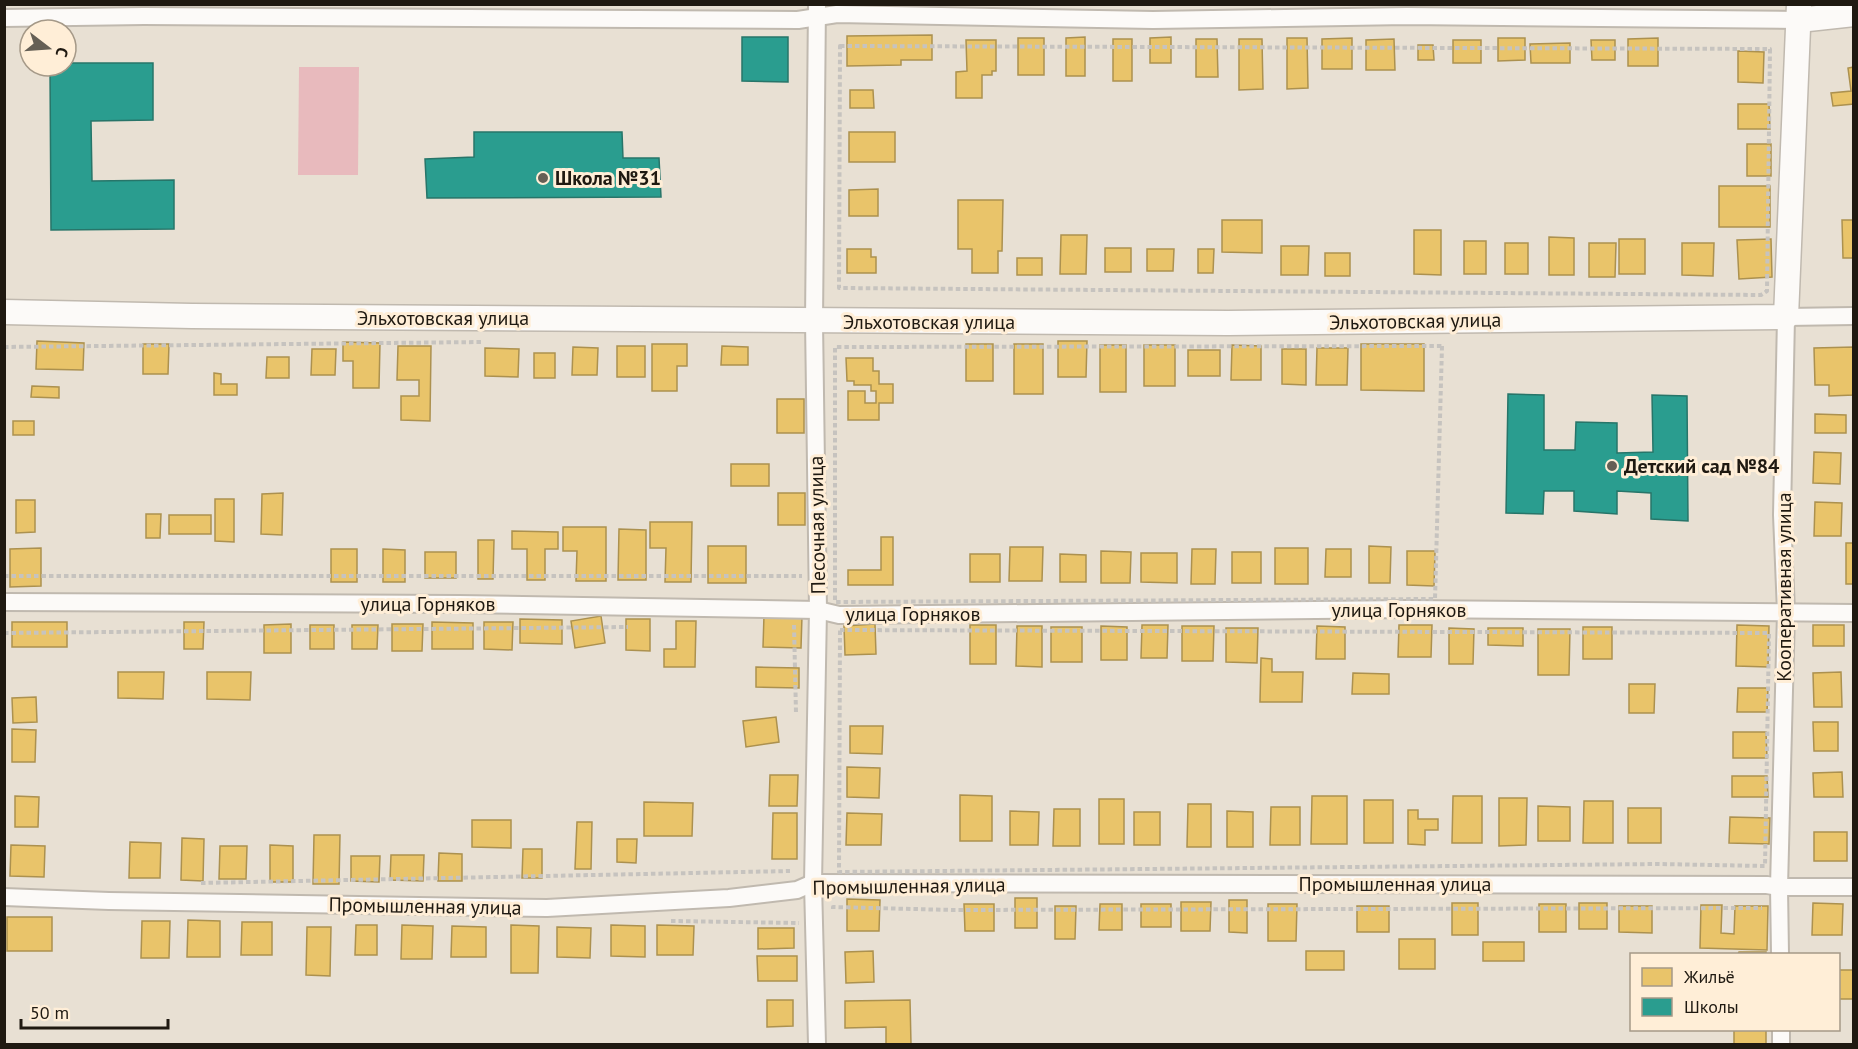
<svg xmlns="http://www.w3.org/2000/svg" width="1858" height="1049" font-family="'PT Sans',sans-serif">
  <rect width="100%" height="100%" fill="#e8e0d3"/>
  <polygon fill="#e8babd" points="299,67 359,67 358,175 298,175"/>
  <g fill="#e9c46a" stroke="#ac914f" stroke-width="1.5">
    <polygon points="932,35 932,60 901,60 901,65 847,66 847,36"/>
    <polygon points="1085,37 1085,76 1066,76 1066,38"/>
    <polygon points="1171,37 1171,63 1150,63 1150,38"/>
    <rect x="1018" y="38" width="26" height="37"/>
    <polygon points="1287,38 1307,38 1308,88 1287,89"/>
    <polygon points="1352,38 1352,69 1322,69 1322,39"/>
    <polygon points="1498,38 1525,38 1525,60 1498,61"/>
    <polygon points="1658,38 1658,66 1628,66 1628,39"/>
    <rect x="1113" y="39" width="19" height="42"/>
    <polygon points="1196,39 1217,39 1218,77 1196,77"/>
    <polygon points="1239,39 1262,39 1263,89 1239,90"/>
    <polygon points="1394,39 1395,70 1366,70 1366,40"/>
    <polygon points="966,40 996,40 996,71 992,71 992,75 982,75 982,98 956,98 956,72 967,71"/>
    <rect x="1453" y="40" width="28" height="23"/>
    <polygon points="1591,40 1615,40 1615,60 1592,60"/>
    <polygon points="1570,43 1570,63 1531,63 1530,44"/>
    <polygon points="1418,45 1433,45 1434,60 1418,60"/>
    <polygon points="1738,51 1764,52 1763,83 1738,82"/>
    <polygon points="1854,67 1854,104 1833,106 1831,93 1851,91 1848,68"/>
    <polygon points="850,90 873,90 874,108 850,108"/>
    <polygon points="1738,104 1769,104 1770,129 1738,129"/>
    <rect x="849" y="132" width="46" height="30"/>
    <rect x="1747" y="144" width="24" height="32"/>
    <rect x="1719" y="186" width="51" height="41"/>
    <polygon points="878,189 878,216 849,216 849,190"/>
    <polygon points="958,200 1003,200 1002,251 998,251 998,273 972,273 972,249 958,249"/>
    <polygon points="1222,220 1262,220 1262,253 1222,252"/>
    <polygon points="1842,220 1854,220 1854,258 1843,258"/>
    <polygon points="1414,230 1441,230 1441,275 1414,274"/>
    <polygon points="1061,235 1087,235 1086,274 1060,274"/>
    <polygon points="1549,237 1574,238 1574,275 1549,275"/>
    <rect x="1619" y="239" width="26" height="35"/>
    <polygon points="1771,239 1772,277 1739,279 1737,240"/>
    <rect x="1464" y="241" width="22" height="33"/>
    <rect x="1505" y="243" width="23" height="31"/>
    <polygon points="1589,243 1616,243 1615,277 1589,277"/>
    <polygon points="1682,243 1714,243 1713,276 1682,275"/>
    <polygon points="1281,246 1309,246 1308,275 1281,275"/>
    <rect x="1105" y="248" width="26" height="24"/>
    <polygon points="847,249 871,249 871,257 876,257 876,273 847,273"/>
    <polygon points="1147,249 1174,249 1173,271 1147,271"/>
    <polygon points="1198,249 1214,249 1213,273 1198,273"/>
    <rect x="1325" y="253" width="25" height="23"/>
    <rect x="1017" y="258" width="25" height="17"/>
    <polygon points="37,341 84,343 83,370 36,369"/>
    <polygon points="1058,341 1087,341 1086,377 1058,377"/>
    <polygon points="343,342 380,343 379,388 353,388 353,361 343,361"/>
    <polygon points="143,344 169,344 168,374 143,374"/>
    <polygon points="652,344 687,344 687,366 677,366 677,391 652,391"/>
    <rect x="966" y="344" width="27" height="37"/>
    <rect x="1014" y="344" width="29" height="50"/>
    <polygon points="1361,344 1424,344 1424,391 1361,390"/>
    <rect x="1100" y="345" width="26" height="47"/>
    <rect x="1144" y="345" width="31" height="41"/>
    <polygon points="1232,345 1261,346 1261,380 1231,380"/>
    <polygon points="398,346 431,346 430,421 401,420 401,396 419,396 419,380 397,380"/>
    <rect x="617" y="346" width="28" height="31"/>
    <polygon points="722,346 748,347 748,365 721,365"/>
    <polygon points="573,347 598,348 597,375 572,375"/>
    <polygon points="1854,347 1854,395 1829,396 1829,385 1815,385 1814,348"/>
    <polygon points="485,348 519,349 518,377 485,376"/>
    <polygon points="1317,348 1348,348 1347,385 1316,385"/>
    <polygon points="312,349 336,349 335,375 311,375"/>
    <polygon points="1282,349 1306,349 1306,385 1282,384"/>
    <rect x="1188" y="350" width="32" height="26"/>
    <rect x="534" y="353" width="21" height="25"/>
    <polygon points="267,357 289,357 289,378 266,378"/>
    <polygon points="846,358 873,358 873,371 879,371 879,384 893,384 893,403 879,403 879,420 848,420 848,391 865,391 865,403 876,403 876,391 871,391 871,385 854,385 854,381 847,381"/>
    <polygon points="214,373 221,374 221,384 237,384 237,395 214,395"/>
    <polygon points="32,386 59,387 59,398 31,397"/>
    <rect x="777" y="399" width="27" height="34"/>
    <polygon points="1815,414 1846,415 1846,433 1815,433"/>
    <rect x="13" y="421" width="21" height="14"/>
    <polygon points="1814,452 1841,453 1840,484 1813,483"/>
    <rect x="731" y="464" width="38" height="22"/>
    <polygon points="283,493 282,535 261,534 262,494"/>
    <rect x="778" y="493" width="27" height="32"/>
    <polygon points="215,499 234,499 234,542 215,541"/>
    <polygon points="16,500 35,500 35,532 16,533"/>
    <polygon points="1815,502 1842,503 1841,536 1814,536"/>
    <polygon points="146,514 161,514 160,538 146,538"/>
    <rect x="169" y="515" width="42" height="19"/>
    <polygon points="650,522 692,522 691,582 665,582 666,548 650,548"/>
    <polygon points="563,527 606,527 606,581 576,581 577,551 563,551"/>
    <polygon points="619,529 646,530 646,580 618,580"/>
    <polygon points="512,531 558,532 558,549 545,549 545,580 527,580 527,549 512,549"/>
    <polygon points="881,537 893,537 893,585 848,585 848,570 881,570"/>
    <polygon points="478,540 494,540 493,579 478,579"/>
    <rect x="1846" y="543" width="8" height="41"/>
    <rect x="708" y="546" width="38" height="37"/>
    <polygon points="1369,546 1391,547 1390,583 1369,583"/>
    <polygon points="1010,547 1043,547 1042,581 1009,581"/>
    <polygon points="41,548 41,586 10,587 10,549"/>
    <rect x="1275" y="548" width="33" height="36"/>
    <rect x="331" y="549" width="26" height="33"/>
    <polygon points="383,549 405,550 405,582 383,582"/>
    <polygon points="1192,549 1216,549 1215,584 1191,584"/>
    <polygon points="1326,549 1351,549 1351,577 1325,577"/>
    <polygon points="1101,551 1131,552 1130,583 1101,583"/>
    <polygon points="1407,551 1435,551 1434,586 1407,585"/>
    <rect x="425" y="552" width="31" height="26"/>
    <rect x="1232" y="552" width="29" height="31"/>
    <polygon points="1141,553 1177,553 1177,583 1141,582"/>
    <rect x="970" y="554" width="30" height="28"/>
    <polygon points="1060,554 1086,555 1086,582 1060,582"/>
    <polygon points="764,615 802,616 801,648 763,647"/>
    <polygon points="601,616 605,643 575,648 571,621"/>
    <polygon points="520,619 562,620 562,644 520,643"/>
    <polygon points="626,619 650,619 650,651 626,650"/>
    <polygon points="676,621 696,621 695,667 664,667 664,649 676,649"/>
    <rect x="12" y="622" width="55" height="25"/>
    <polygon points="184,622 204,622 203,649 184,649"/>
    <polygon points="432,622 473,623 473,649 432,649"/>
    <polygon points="484,622 513,622 512,650 484,649"/>
    <polygon points="291,624 291,653 264,653 264,625"/>
    <polygon points="392,624 423,624 422,651 392,651"/>
    <polygon points="875,624 876,654 845,655 844,626"/>
    <rect x="310" y="625" width="24" height="24"/>
    <polygon points="352,625 378,625 377,649 352,649"/>
    <rect x="970" y="625" width="26" height="39"/>
    <polygon points="1142,625 1168,625 1167,658 1141,658"/>
    <polygon points="1399,625 1432,625 1431,657 1398,657"/>
    <polygon points="1737,625 1769,626 1768,667 1736,666"/>
    <rect x="1813" y="625" width="31" height="21"/>
    <polygon points="1017,626 1042,626 1042,667 1016,666"/>
    <polygon points="1101,626 1127,627 1127,660 1101,660"/>
    <polygon points="1182,626 1214,626 1213,661 1182,661"/>
    <polygon points="1317,626 1345,627 1345,659 1316,659"/>
    <rect x="1051" y="627" width="31" height="35"/>
    <rect x="1583" y="627" width="29" height="32"/>
    <polygon points="1226,628 1258,628 1257,663 1226,662"/>
    <polygon points="1449,628 1474,629 1473,664 1449,664"/>
    <polygon points="1488,628 1523,628 1523,646 1488,645"/>
    <polygon points="1538,629 1570,629 1569,675 1538,675"/>
    <polygon points="1261,658 1272,659 1272,672 1303,672 1302,702 1260,702"/>
    <polygon points="756,667 799,668 799,688 756,687"/>
    <polygon points="118,672 164,672 163,699 118,698"/>
    <polygon points="207,672 251,672 250,700 207,699"/>
    <polygon points="1841,672 1842,707 1814,707 1813,673"/>
    <polygon points="1353,673 1389,674 1389,694 1352,694"/>
    <polygon points="1629,684 1655,684 1654,713 1629,713"/>
    <polygon points="1738,688 1768,688 1767,712 1737,712"/>
    <polygon points="36,697 37,722 13,723 12,698"/>
    <polygon points="776,717 779,742 746,747 743,721"/>
    <polygon points="1813,722 1838,722 1838,751 1814,751"/>
    <polygon points="850,726 883,726 882,754 850,753"/>
    <polygon points="12,729 36,730 35,762 12,762"/>
    <polygon points="1733,732 1766,732 1767,758 1733,758"/>
    <polygon points="847,767 880,768 879,798 847,797"/>
    <polygon points="1842,772 1843,797 1814,797 1813,773"/>
    <polygon points="770,775 798,775 797,806 769,806"/>
    <polygon points="1732,776 1767,776 1768,797 1732,797"/>
    <polygon points="960,795 992,796 992,841 960,841"/>
    <polygon points="15,796 39,797 38,827 15,827"/>
    <polygon points="1312,796 1347,796 1347,844 1311,844"/>
    <polygon points="1453,796 1482,796 1482,843 1452,843"/>
    <polygon points="1499,798 1527,798 1526,845 1499,846"/>
    <rect x="1099" y="799" width="25" height="45"/>
    <rect x="1364" y="800" width="29" height="43"/>
    <polygon points="1584,801 1613,801 1613,843 1583,843"/>
    <polygon points="644,802 693,803 692,836 644,836"/>
    <polygon points="1188,804 1211,804 1211,847 1187,847"/>
    <polygon points="1538,806 1570,807 1570,841 1538,841"/>
    <polygon points="1271,807 1300,807 1300,845 1270,845"/>
    <rect x="1628" y="808" width="33" height="35"/>
    <polygon points="1054,809 1080,809 1080,846 1053,846"/>
    <polygon points="1408,810 1418,810 1418,819 1438,819 1438,830 1425,830 1425,845 1408,844"/>
    <polygon points="1010,811 1039,812 1038,845 1010,845"/>
    <polygon points="1227,811 1253,812 1253,847 1227,847"/>
    <rect x="1134" y="812" width="26" height="33"/>
    <polygon points="773,813 797,813 797,859 772,859"/>
    <polygon points="847,813 882,814 881,845 846,845"/>
    <polygon points="1730,817 1770,818 1769,844 1729,843"/>
    <polygon points="472,820 511,820 511,848 472,847"/>
    <polygon points="577,822 592,822 591,869 575,869"/>
    <rect x="1814" y="832" width="33" height="29"/>
    <polygon points="314,835 340,835 339,884 313,884"/>
    <polygon points="182,838 204,839 203,881 181,880"/>
    <polygon points="617,839 637,839 636,863 617,862"/>
    <polygon points="130,842 161,843 160,878 129,878"/>
    <polygon points="11,845 45,846 44,877 10,876"/>
    <polygon points="270,845 293,846 293,882 270,882"/>
    <polygon points="220,846 247,846 246,879 219,879"/>
    <polygon points="523,849 542,849 542,878 522,878"/>
    <polygon points="439,853 462,854 462,881 438,881"/>
    <polygon points="391,855 424,855 423,881 390,880"/>
    <polygon points="351,856 380,856 379,882 351,881"/>
    <rect x="1015" y="898" width="22" height="30"/>
    <polygon points="847,899 880,900 879,931 847,931"/>
    <polygon points="1229,900 1247,900 1247,933 1229,932"/>
    <polygon points="1181,902 1211,902 1210,931 1181,931"/>
    <rect x="1452" y="903" width="26" height="32"/>
    <rect x="1579" y="903" width="28" height="26"/>
    <polygon points="1813,903 1843,904 1842,935 1812,935"/>
    <polygon points="964,904 994,904 994,931 965,931"/>
    <polygon points="1100,904 1122,904 1122,930 1099,930"/>
    <rect x="1141" y="904" width="30" height="23"/>
    <polygon points="1268,904 1297,904 1296,941 1268,941"/>
    <rect x="1539" y="904" width="27" height="28"/>
    <polygon points="1701,905 1722,905 1721,933 1734,934 1735,906 1768,906 1767,950 1700,948"/>
    <polygon points="1055,906 1076,906 1075,939 1055,939"/>
    <rect x="1357" y="906" width="32" height="26"/>
    <polygon points="1619,906 1652,906 1652,933 1619,932"/>
    <rect x="7" y="917" width="45" height="34"/>
    <polygon points="188,920 220,921 220,957 187,957"/>
    <polygon points="142,921 170,921 169,958 141,958"/>
    <polygon points="242,922 272,922 272,955 241,955"/>
    <polygon points="356,925 377,925 377,955 355,955"/>
    <polygon points="402,925 433,926 432,959 401,959"/>
    <polygon points="511,925 539,926 538,973 511,973"/>
    <polygon points="611,925 645,926 645,957 611,956"/>
    <polygon points="657,925 694,926 693,955 657,955"/>
    <polygon points="452,926 486,927 486,957 451,957"/>
    <polygon points="307,927 331,927 330,976 306,975"/>
    <polygon points="557,927 591,928 590,958 557,957"/>
    <polygon points="758,928 794,928 794,948 758,949"/>
    <rect x="1399" y="939" width="36" height="30"/>
    <rect x="1483" y="942" width="41" height="19"/>
    <polygon points="873,951 874,982 846,983 845,952"/>
    <rect x="1306" y="951" width="38" height="19"/>
    <polygon points="1739,952 1766,952 1766,954 1738,954"/>
    <polygon points="757,956 797,956 797,981 758,981"/>
    <polygon points="1838,970 1854,970 1853,999 1838,999"/>
    <polygon points="767,1000 793,1000 793,1026 767,1027"/>
    <polygon points="910,1000 911,1044 886,1044 886,1027 845,1028 845,1001"/>
    <rect x="1734" y="1030" width="32" height="14"/>
  </g>
  <g fill="#2a9d8f" stroke="#277569" stroke-width="1.5">
    <polygon points="742,37 788,37 788,82 742,81"/>
    <polygon points="66,63 153,63 153,120 91,121 92,181 174,180 174,229 51,230 50,66 66,66"/>
    <polygon points="474,132 622,132 623,158 659,158 661,197 427,198 425,159 474,157"/>
    <polygon points="1508,394 1544,395 1544,450 1575,450 1576,422 1617,423 1617,453 1653,452 1652,395 1687,396 1688,521 1651,519 1651,493 1617,491 1617,514 1574,511 1574,491 1544,491 1543,514 1506,513"/>
  </g>
  <g fill="none" stroke-linecap="round" stroke-linejoin="round">
    <defs>
      <g id="street">
        <polyline points="4,18 144,16 798,20 837,14 1153,20 1407,16 1799,20"/>
        <polyline points="4,602 459,604 818,610 839,615 1407,609 1854,613"/>
        <polyline points="4,897 109,901 547,908 729,898 797,890 813,883 1767,885 1779,887 1854,887"/>
        <polyline points="1780,954 1779,887 1786,612 1782,515 1786,317 1854,316"/>
        <polyline points="1781,1030 1781,1044"/>
        <polyline points="817,1044 813,883 818,610 814,321 817,4"/>
      </g>
      <g id="secondary">
        <polyline points="1799,20 1854,14"/>
        <polyline points="4,312 192,316 1228,323 1786,317 1799,4"/>
      </g>
    </defs>
    <use href="#street" stroke="#c0b9af" stroke-width="20"/>
    <use href="#secondary" stroke="#c0b9af" stroke-width="27"/>
    <g stroke="#c6c3bf" stroke-width="4" stroke-dasharray="4.5 3" stroke-linecap="butt">
      <polygon points="840,46 1770,49 1767,291 1761,295 839,288"/>
      <polygon points="1442,346 1435,599 835,602 835,347"/>
      <polyline points="4,347 481,342"/>
      <polyline points="4,576 802,576"/>
      <polyline points="794,625 796,713"/>
      <polygon points="840,630 1769,633 1765,866 1658,864 839,872"/>
      <polyline points="4,633 628,627"/>
      <polyline points="201,883 790,871"/>
      <polyline points="833,909 833,907 953,910 1762,908"/>
      <polyline points="671,921 799,923"/>
    </g>
    <use href="#street" stroke="#fcfaf8" stroke-width="16"/>
    <use href="#secondary" stroke="#fcfaf8" stroke-width="24"/>
  </g>
  <g fill="#655f55" stroke="#ffeed7" stroke-width="2">
    <circle cx="543" cy="178" r="6"/>
    <circle cx="1612" cy="466" r="6"/>
  </g>
  <g text-anchor="middle" dominant-baseline="central" stroke-width="6" stroke-linejoin="round" paint-order="stroke">
    <g font-size="20" font-weight="bold" fill="#1f1911" stroke="#ffeed7" text-anchor="start">
      <text x="555" y="178">Школа №31</text>
      <text x="1624" y="466">Детский сад №84</text>
    </g>
    <g font-size="20" fill="#1f1911" stroke="#ffeed7">
      <text x="443" y="318">Эльхотовская улица</text>
      <text transform="translate(1415 321) rotate(-1)">Эльхотовская улица</text>
      <text x="929" y="322">Эльхотовская улица</text>
      <text transform="translate(817 525) rotate(-91)">Песочная улица</text>
      <text transform="translate(1784 587) rotate(-90)">Кооперативная улица</text>
      <text x="428" y="604">улица Горняков</text>
      <text x="1399" y="610">улица Горняков</text>
      <text x="913" y="614">улица Горняков</text>
      <text x="1395" y="884">Промышленная улица</text>
      <text transform="translate(909 886) rotate(-1)">Промышленная улица</text>
      <text transform="translate(425 906) rotate(1)">Промышленная улица</text>
    </g>
  </g>
  <rect width="1858" height="1049" fill="none" stroke="#1f1911" stroke-width="12"/>
  <rect x="1630" y="953" width="210" height="78" fill="#ffeed7" stroke="#a59988" stroke-width="1.5"/>
  <rect x="1642" y="968" width="30" height="18" fill="#e9c46a" stroke="#a59988" stroke-width="1.5"/>
  <text x="1684" y="983" font-size="18" fill="#1f1911">Жильё</text>
  <rect x="1642" y="998" width="30" height="18" fill="#2a9d8f" stroke="#a59988" stroke-width="1.5"/>
  <text x="1684" y="1013" font-size="18" fill="#1f1911">Школы</text>
  <g transform="translate(48 48) rotate(107)"><circle r="28" fill="#ffeed7" stroke="#a59988" stroke-width="1.5"/>
  <path d="M0-4.5L10 22L0 15L-10 22Z" fill="#655f55"/>
  <text y="-9" font-size="16" font-weight="bold" text-anchor="middle" fill="#1f1911">С</text>
  </g>
  <path d="M21 1019v9h147v-9" fill="none" stroke="#1f1911" stroke-width="3"/>
  <text x="30" y="1019" font-size="18" fill="#1f1911" stroke="#ffeed7" stroke-width="4.5" paint-order="stroke">50 m</text>
</svg>
